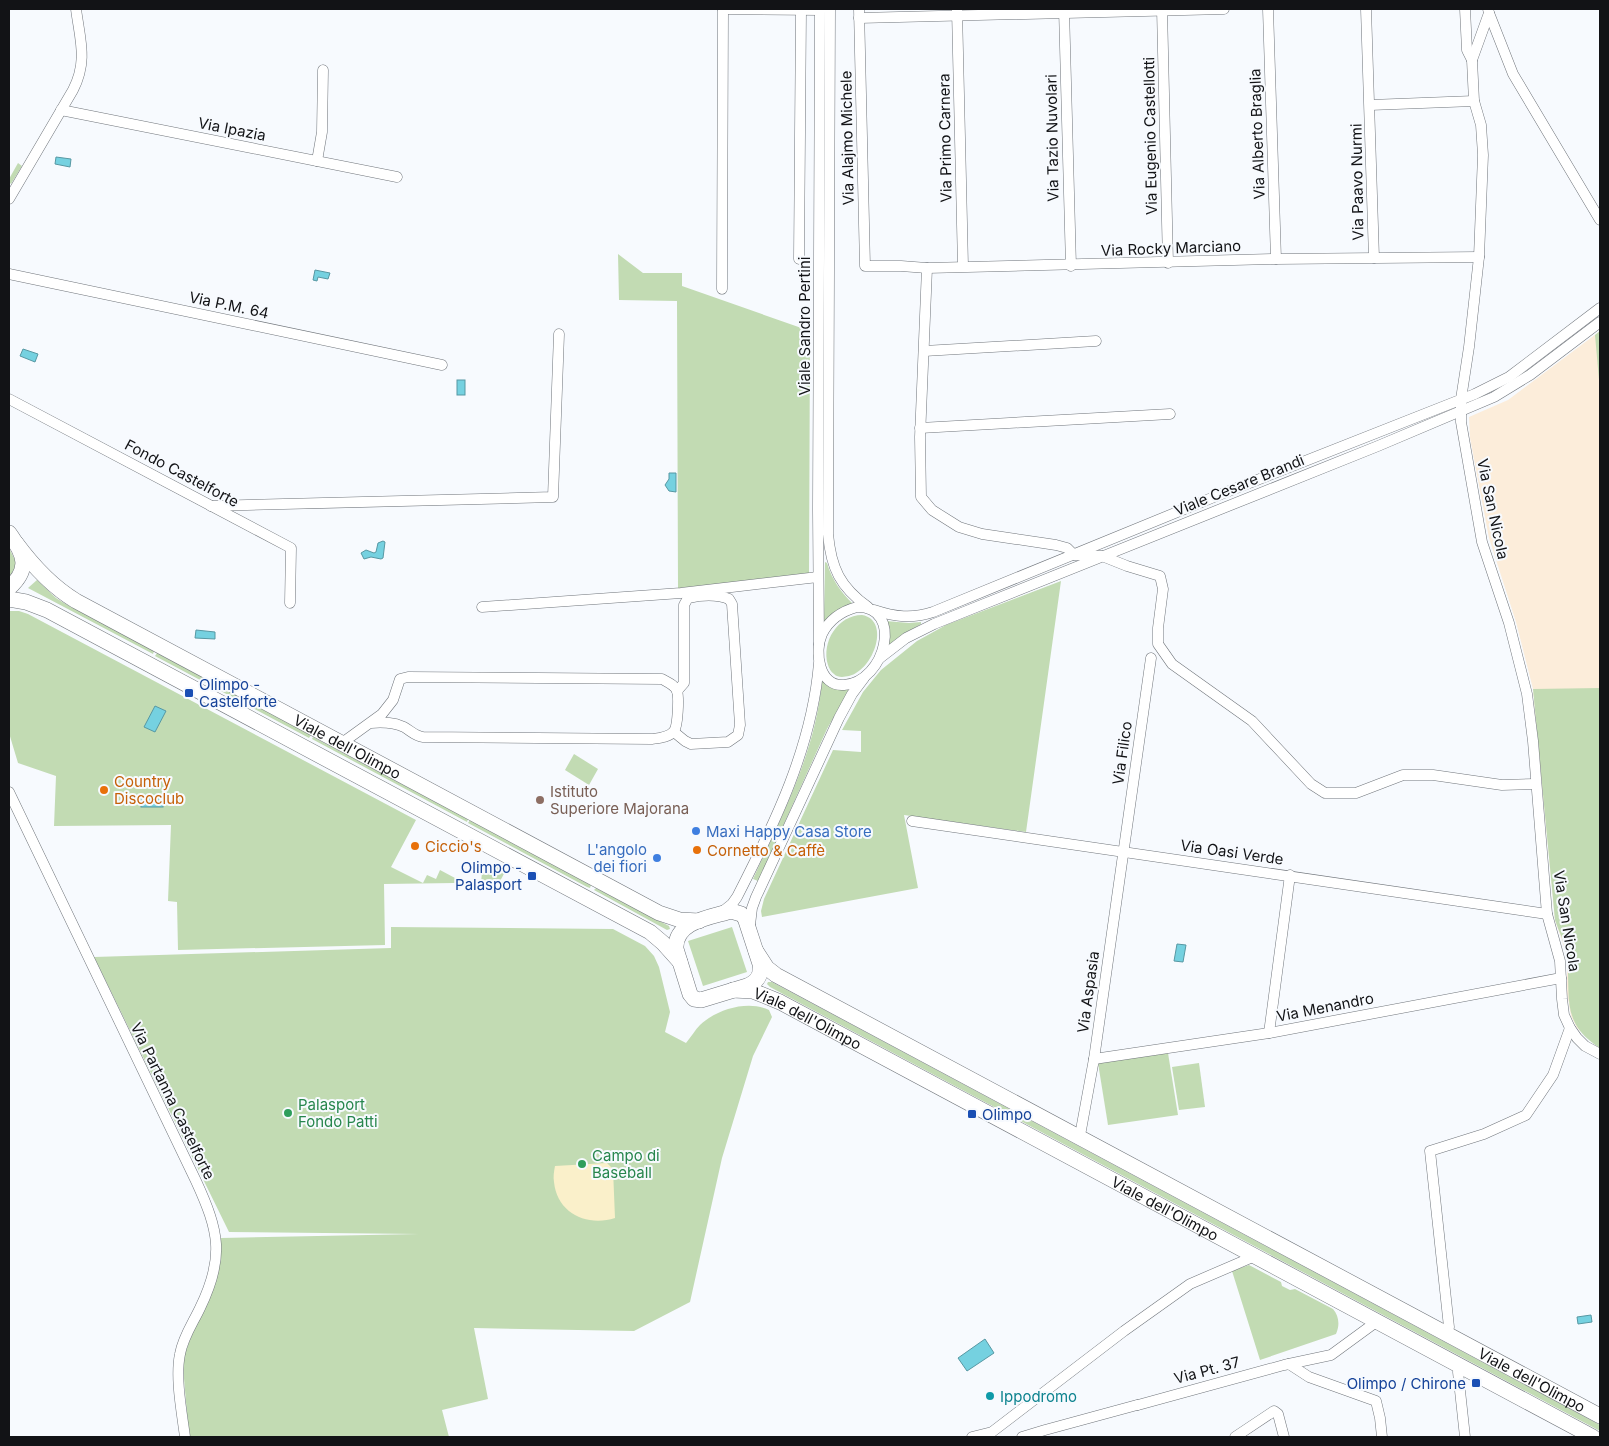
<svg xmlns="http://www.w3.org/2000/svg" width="1609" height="1446" font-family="Inter,sans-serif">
  <rect width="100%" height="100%" fill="#f7fafe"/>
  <polygon fill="#fcedda" points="1600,331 1600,1048 1592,1042 1577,1028 1571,1016 1567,993 1567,956 1555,920 1533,689 1516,622 1489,538 1470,438 1469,417 1508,400"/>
  <g fill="#c2dbb3">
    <polygon points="18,163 22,166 11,184 9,182 9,179"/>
    <polygon points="618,254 643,273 682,273 682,286 810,331 809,576 678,589 677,301 619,300"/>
    <polygon points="1600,331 1600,391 1595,335"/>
    <polygon points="9,548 16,562 14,570 9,577"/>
    <path d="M825,562L827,563C832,580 841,592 853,604L824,622Z"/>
    <polygon points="37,580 56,598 64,603 154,651 153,654 28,588"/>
    <polygon points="1061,581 1026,832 904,815 918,888 762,917 761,911 764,899 833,750 861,752 861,731 842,730 863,692 881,670 917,641 946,625"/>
    <polygon points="9,611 19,611 28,614 416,820 391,867 423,883 427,875 436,879 440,870 455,878 455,883 384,884 385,945 178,950 177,902 168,901 171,825 54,826 56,776 18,763 9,733"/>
    <path d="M862,615C891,620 874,670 849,676C844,677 838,678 834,674C831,672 829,668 828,665C821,642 838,615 862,615Z"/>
    <polygon points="886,621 909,623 921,622 921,624 903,635 889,646"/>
    <polygon points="157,653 311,735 309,738 155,656"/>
    <path d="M822,681L849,688V690L827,729L758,881L753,879C783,813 815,754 822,681Z"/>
    <path d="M1600,688V1048C1560,1023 1571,996 1567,957C1566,945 1559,932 1555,920L1533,689Z"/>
    <polygon points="313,737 468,819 467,822 312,739"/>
    <polygon points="574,754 598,769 589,785 565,770"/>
    <polygon points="470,820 591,885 590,888 587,887 468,823"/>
    <polygon points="495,864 506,870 499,883 481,883 482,872"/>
    <polygon points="596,888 669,926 670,929 667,930 594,890"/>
    <path d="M391,927L613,929L645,946L654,956L659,967L670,1012L665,1032L686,1043C691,1037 695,1030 700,1025C717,1009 748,1000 769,1010L772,1017L753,1056L722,1158L690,1302L634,1331L474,1328L488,1399L442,1410L449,1437H189L183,1367L185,1353L220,1261L221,1238L419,1234L229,1232L94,957L391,948Z"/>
    <polygon points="732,927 747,972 703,986 688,941"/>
    <polygon points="768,982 772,982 834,1015 1600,1425 1600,1431 770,987 767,984"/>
    <polygon points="1168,1053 1178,1115 1108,1125 1098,1063"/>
    <polygon points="1199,1063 1205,1107 1179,1110 1172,1067"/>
    <path d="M1249,1265L1281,1282L1282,1286L1290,1290L1295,1289L1333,1309C1339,1316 1340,1325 1336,1334L1260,1360L1232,1271Z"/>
  </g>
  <path fill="#faf0ca" d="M607,1163L613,1169L615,1218C587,1227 557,1213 554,1182C553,1177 554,1171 555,1166Z"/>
  <g fill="#75d1e0" stroke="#5798a3">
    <polygon points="56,157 71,159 70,167 55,164"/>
    <polygon points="315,270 330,273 328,279 318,277 317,281 313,280"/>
    <polygon points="23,349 38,354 35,362 20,356"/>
    <rect x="457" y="380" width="8" height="15"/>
    <polygon points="669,473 676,473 676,492 669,491 665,485 669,479"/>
    <polygon points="383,541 385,542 383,558 381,559 371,557 364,559 361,553 366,550 374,553 376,552 378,543"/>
    <polygon points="196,630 215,632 215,639 195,638"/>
    <polygon points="155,706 166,711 155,732 144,727"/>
    <rect x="141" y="796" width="22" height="11"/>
    <polygon points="1177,944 1186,945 1183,962 1174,961"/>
    <polygon points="1591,1315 1592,1322 1578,1324 1577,1317"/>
    <polygon points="985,1339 994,1353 967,1371 958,1358"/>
  </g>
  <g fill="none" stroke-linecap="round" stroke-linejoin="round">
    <defs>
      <g id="street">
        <polyline points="723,9 820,10"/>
        <path d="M830,9L828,534C831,568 840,587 868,607"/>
        <polyline points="859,9 865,266 901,266 927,268 1276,259 1479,257"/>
        <polyline points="1064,9 1071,266"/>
        <polyline points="1162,9 1168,263"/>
        <polyline points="1268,9 1276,259"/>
        <polyline points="1366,9 1374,258"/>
        <polyline points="1465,9 1467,50 1472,60"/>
        <polyline points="1488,9 1489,13 1472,60 1474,101 1481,125 1483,155 1479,257 1469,347 1461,399 1461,422 1482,542 1509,623 1527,694 1533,741 1547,914 1560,961 1562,999 1564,1015 1570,1028 1577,1038 1585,1046 1600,1054"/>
        <polyline points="957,10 963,266"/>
        <polyline points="1489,13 1513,74 1600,220"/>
        <polyline points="859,18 1224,9"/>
        <polyline points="1370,105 1474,101"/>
        <polyline points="61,110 397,177"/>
        <polyline points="317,161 322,132 323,70"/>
        <path d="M9,199L73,90C88,61 80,40 76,9"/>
        <polyline points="799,259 801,10"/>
        <polyline points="927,268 920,437 921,497 932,510 959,527 982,534 1056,545 1067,548 1074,555 1102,556 1127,566 1160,576 1163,589 1158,628 1158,644 1172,664 1252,721 1311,784 1325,793 1356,793 1403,775 1433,775 1502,785 1536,784"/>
        <polyline points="9,274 442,365"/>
        <polyline points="722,289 723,9"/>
        <polyline points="924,351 1096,341"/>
        <polyline points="9,399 291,548 290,603"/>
        <polyline points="920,428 1170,414"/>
        <polyline points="211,506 553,497 559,334"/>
        <polyline points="482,607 681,593 818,577"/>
        <path d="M857,607C904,606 886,682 844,685C819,687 814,652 822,634C829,620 842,611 857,607Z"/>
        <path d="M874,610C895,617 912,619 933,612L1214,497L1475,394L1509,377L1600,308"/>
        <polyline points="819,644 818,510 820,9"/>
        <polyline points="880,658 906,638 934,624 1378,446 1494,397 1530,375 1600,322"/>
        <path d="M674,732L685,741L691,744L728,742L738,735L740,725L732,604L729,599C716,594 702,595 688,598L684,605V683L677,691"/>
        <path d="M342,743L382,714L393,700L400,679L408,677L662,679C667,682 675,685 677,691C679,697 678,726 674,731C670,737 660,738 652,739L423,737C415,736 411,731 404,727C393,722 383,722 371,723"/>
        <path d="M9,792L196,1181C219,1231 225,1257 200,1308C193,1323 183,1337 180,1354C175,1378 182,1413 185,1437"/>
        <polyline points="912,821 1547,914"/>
        <path d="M722,912L732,904L737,897C775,823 812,747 819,663"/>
        <polyline points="750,925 752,908 756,897 839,718 852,694 864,678"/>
        <polyline points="1269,1033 1290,875"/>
        <polyline points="1094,1059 1269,1033 1561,978"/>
        <polyline points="1078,1136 1081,1130 1094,1059 1151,658"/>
        <polyline points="1446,1333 1449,1327 1430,1151 1484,1134 1526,1115 1553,1075 1570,1028"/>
        <polyline points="1289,1364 1309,1377 1376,1401 1380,1418 1382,1437"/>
        <polyline points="1461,1366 1458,1372 1465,1437"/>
        <polyline points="1138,1405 1284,1365 1331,1355 1372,1325 1379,1322"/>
        <polyline points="972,1437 992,1432 1124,1331 1190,1284 1255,1256"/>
        <polyline points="1022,1437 1045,1430 1137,1405"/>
        <polyline points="1235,1437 1274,1411 1278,1414 1284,1437"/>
      </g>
      <g id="secondary">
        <path d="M9,533C25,555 30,569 9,588"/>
        <path id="s1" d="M16,543C33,566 51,586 76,601L659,913L680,920L699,921"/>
        <polyline points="9,599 26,602 47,610 650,932 663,943 680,962"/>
        <path d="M731,911L741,914L745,918L760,964C762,975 757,982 747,986L701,1000L694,999L690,994L676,949C674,921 712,917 731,911Z"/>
        <path id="s2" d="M756,951L767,968L776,975L1600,1416"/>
        <path id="s3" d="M733,990L753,991L780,1002L1593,1437"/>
      </g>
    </defs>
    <use href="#street" stroke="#70757b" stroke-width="11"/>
    <use href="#secondary" stroke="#70757b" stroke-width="16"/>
    <use href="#street" stroke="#fff" stroke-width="10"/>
    <use href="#secondary" stroke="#fff" stroke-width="15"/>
  </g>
  <g fill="#1a4fb4" stroke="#f7fafe" stroke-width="2">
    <rect x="184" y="688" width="10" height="10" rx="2.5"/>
    <rect x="527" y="871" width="10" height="10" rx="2.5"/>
    <rect x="967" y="1109" width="10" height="10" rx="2.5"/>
    <rect x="1471" y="1378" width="10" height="10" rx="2.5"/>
  </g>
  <g fill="#e8710a" stroke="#f7fafe" stroke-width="2">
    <circle cx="104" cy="790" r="5"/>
    <circle cx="415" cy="846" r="5"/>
    <circle cx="697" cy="850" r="5"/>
  </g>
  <circle fill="#8d6e63" stroke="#f7fafe" stroke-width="2" cx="540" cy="800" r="5"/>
  <g fill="#3f7fe0" stroke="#f7fafe" stroke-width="2">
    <circle cx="696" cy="831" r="5"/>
    <circle cx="657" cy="858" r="5"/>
  </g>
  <g fill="#2e9e5b" stroke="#f7fafe" stroke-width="2">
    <circle cx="288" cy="1113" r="5"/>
    <circle cx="582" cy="1164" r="5"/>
  </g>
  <circle fill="#0f9aa8" stroke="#f7fafe" stroke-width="2" cx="990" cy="1396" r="5"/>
  <g text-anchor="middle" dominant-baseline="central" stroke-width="4" stroke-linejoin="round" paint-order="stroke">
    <g font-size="15" fill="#121316" stroke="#f7fafe">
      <text transform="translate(232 129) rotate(11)">Via Ipazia</text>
      <text transform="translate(1257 134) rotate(-92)">Via Alberto Braglia</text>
      <text transform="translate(1150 136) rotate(-91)">Via Eugenio Castellotti</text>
      <text transform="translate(847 138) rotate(-91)">Via Alajmo Michele</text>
      <text transform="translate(945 138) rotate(-91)">Via Primo Carnera</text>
      <text transform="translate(1052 138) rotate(-91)">Via Tazio Nuvolari</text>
      <text transform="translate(1357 182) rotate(-91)">Via Paavo Nurmi</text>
      <text transform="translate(1171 248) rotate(-2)">Via Rocky Marciano</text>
      <text transform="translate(229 305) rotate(12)">Via P.M. 64</text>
      <text transform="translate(804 326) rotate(-90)">Viale Sandro Pertini</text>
      <text transform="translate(182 473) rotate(28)">Fondo Castelforte</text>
      <text transform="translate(1239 485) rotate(-22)">Viale Cesare Brandi</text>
      <text transform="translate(1493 509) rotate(78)">Via San Nicola</text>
      <text stroke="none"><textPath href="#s1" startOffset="392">Viale dell'Olimpo</textPath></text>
      <text transform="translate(1122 753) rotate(-82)">Via Filico</text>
      <text transform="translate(1232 852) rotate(8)">Via Oasi Verde</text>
      <text transform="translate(1567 921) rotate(81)">Via San Nicola</text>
      <text transform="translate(1088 992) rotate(-82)">Via Aspasia</text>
      <text transform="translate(1325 1007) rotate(-11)">Via Menandro</text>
      <text stroke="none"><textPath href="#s3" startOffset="81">Viale dell'Olimpo</textPath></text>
      <text transform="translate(173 1101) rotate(64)">Via Partanna Castelforte</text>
      <text stroke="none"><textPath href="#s3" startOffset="486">Viale dell'Olimpo</textPath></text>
      <text transform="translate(1207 1370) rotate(-15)">Via Pt. 37</text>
      <text stroke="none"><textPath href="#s2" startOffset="889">Viale dell'Olimpo</textPath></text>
    </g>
    <g font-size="15" fill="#164399" stroke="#f7fafe" text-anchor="start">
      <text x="199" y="684">Olimpo -<tspan x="199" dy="17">Castelforte</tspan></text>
      <text x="522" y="867" text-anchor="end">Olimpo -<tspan x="522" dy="17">Palasport</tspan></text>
      <text x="982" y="1114">Olimpo</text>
      <text x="1466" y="1383" text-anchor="end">Olimpo / Chirone</text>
    </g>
    <g font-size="15" fill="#c56008" stroke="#f7fafe" text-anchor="start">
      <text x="114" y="781">Country<tspan x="114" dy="17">Discoclub</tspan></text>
      <text x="425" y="846">Ciccio's</text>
      <text x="707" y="850">Cornetto &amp; Caffè</text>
    </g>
    <g font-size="15" fill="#785e54" stroke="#f7fafe" text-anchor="start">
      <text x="550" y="791">Istituto<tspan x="550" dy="17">Superiore Majorana</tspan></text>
    </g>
    <g font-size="15" fill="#366cbe" stroke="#f7fafe" text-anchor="start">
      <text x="706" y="831">Maxi Happy Casa Store</text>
      <text x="647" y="849" text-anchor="end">L'angolo<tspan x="647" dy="17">dei fiori</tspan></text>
    </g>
    <g font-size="15" fill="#27864d" stroke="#f7fafe" text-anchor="start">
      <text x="298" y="1104">Palasport<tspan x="298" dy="17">Fondo Patti</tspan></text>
      <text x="592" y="1155">Campo di<tspan x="592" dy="17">Baseball</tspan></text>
    </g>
    <g font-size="15" fill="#0d838f" stroke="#f7fafe" text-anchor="start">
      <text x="1000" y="1396">Ippodromo</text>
    </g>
  </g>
  <rect width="1609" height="1446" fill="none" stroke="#121316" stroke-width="20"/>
</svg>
